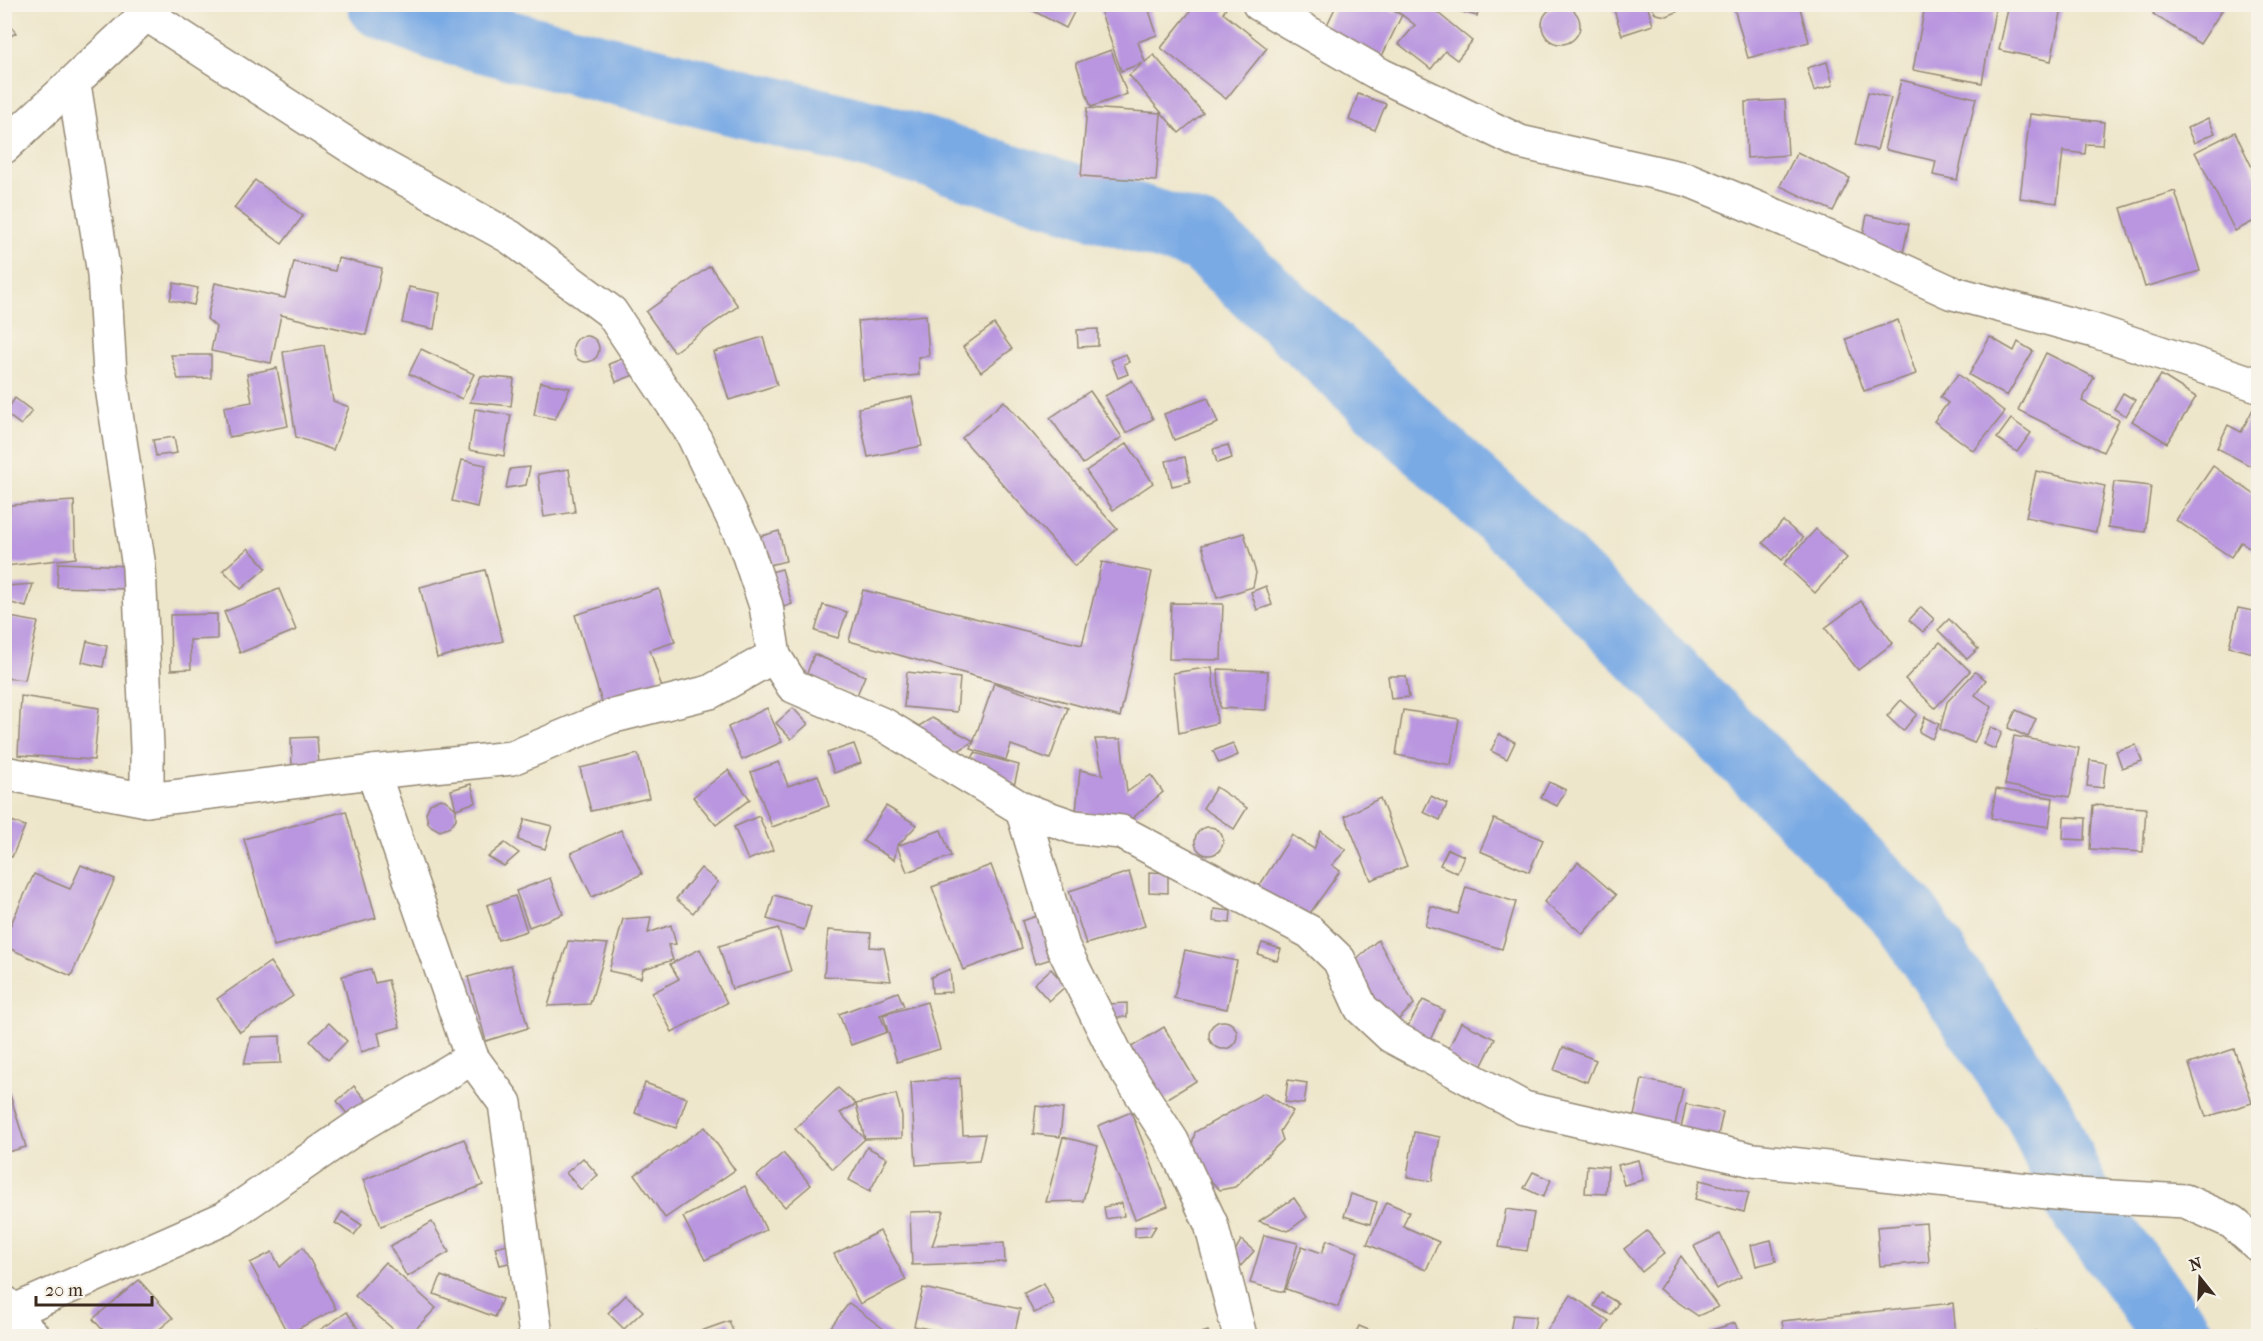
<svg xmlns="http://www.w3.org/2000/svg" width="2263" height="1341" font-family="'IM FELL French Canon',serif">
  <rect width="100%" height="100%" fill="#f7f3e8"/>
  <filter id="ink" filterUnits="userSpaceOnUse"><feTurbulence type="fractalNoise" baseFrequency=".0167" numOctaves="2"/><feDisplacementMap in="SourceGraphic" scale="12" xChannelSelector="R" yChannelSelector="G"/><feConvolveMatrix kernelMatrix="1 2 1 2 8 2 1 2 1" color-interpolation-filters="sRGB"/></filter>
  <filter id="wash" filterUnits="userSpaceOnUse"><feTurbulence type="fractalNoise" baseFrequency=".008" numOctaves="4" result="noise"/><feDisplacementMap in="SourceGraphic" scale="24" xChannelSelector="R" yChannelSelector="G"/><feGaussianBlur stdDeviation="1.35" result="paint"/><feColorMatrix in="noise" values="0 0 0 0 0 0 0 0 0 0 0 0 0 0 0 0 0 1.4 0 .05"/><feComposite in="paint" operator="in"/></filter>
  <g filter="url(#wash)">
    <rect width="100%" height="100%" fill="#eee6ca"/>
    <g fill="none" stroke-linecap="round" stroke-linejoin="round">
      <polyline stroke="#7aaae4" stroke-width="69" points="382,4 438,27 881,138 1204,239 1557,564 1903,912 2041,1116 2075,1195 2179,1336"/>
    </g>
    <g id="blocks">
      <g fill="#b996df">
        <polygon points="1020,4 1078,4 1066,28"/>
        <polygon points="1098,4 1147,4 1157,35 1138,42 1145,62 1154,55 1203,113 1179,133 1129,75 1143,63 1121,71"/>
        <polygon points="1196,4 1229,4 1223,13 1267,48 1226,99 1161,48"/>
        <polygon points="1337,4 1379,4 1402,15 1396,11 1401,4 1427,4 1472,41 1457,60 1445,51 1431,69 1399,44 1415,25 1402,15 1382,56 1324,31"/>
        <polygon points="1433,4 1480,4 1477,16"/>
        <polygon points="1612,4 1647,4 1653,25 1622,35"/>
        <polygon points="1649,4 1681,4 1677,12 1667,16 1656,14"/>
        <polygon points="1733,4 1799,4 1809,42 1748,58"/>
        <polygon points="1960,4 1996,4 1982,83 1913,70 1925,6 1959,12"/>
        <polygon points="2009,4 2063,4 2051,61 1999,50"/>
        <polygon points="2159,4 2226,4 2200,44 2153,14"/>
        <circle cx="1561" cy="25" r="19"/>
        <polygon points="4,16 16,33 4,40"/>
        <polygon points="1111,50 1127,94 1091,107 1076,63"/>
        <polygon points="1827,62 1833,85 1814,91 1807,68"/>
        <polygon points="1901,80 1976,98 1957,180 1933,175 1936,161 1887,150 1885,146"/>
        <polygon points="1868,92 1891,98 1877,150 1855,145"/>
        <polygon points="1358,94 1386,104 1375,130 1349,120"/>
        <polygon points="1785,100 1788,155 1747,158 1745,102"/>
        <polygon points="1087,108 1161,113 1156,181 1081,176"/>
        <polygon points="2030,114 2104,122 2102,145 2086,144 2085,154 2063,151 2057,203 2020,198"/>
        <polygon points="2208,118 2215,133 2194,143 2187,128"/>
        <polygon points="2235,132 2258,180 2258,219 2235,231 2195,152"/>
        <polygon points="1797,152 1850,178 1833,211 1780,186"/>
        <polygon points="255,180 303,216 282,244 234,208"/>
        <polygon points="2175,191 2200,271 2145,287 2121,208"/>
        <polygon points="1867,215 1909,224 1903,253 1861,244"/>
        <polygon points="338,258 382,268 366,335 281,315 271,363 211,351 216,327 207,319 215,283 285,298 294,262 335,271"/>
        <polygon points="710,266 738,306 674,352 646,312"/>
        <polygon points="174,283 198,288 194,305 170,300"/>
        <polygon points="409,287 440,293 434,329 402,323"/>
        <polygon points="926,315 929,356 918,357 919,375 863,380 858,321"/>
        <polygon points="1898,320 1916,374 1864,391 1846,339"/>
        <polygon points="994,324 1012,349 981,372 963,347"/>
        <polygon points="1098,329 1098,346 1078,347 1077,330"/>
        <circle cx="586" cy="349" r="13"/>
        <polygon points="763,337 777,385 729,400 714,352"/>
        <polygon points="1990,337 2014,351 2018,342 2033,351 2007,396 1969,375"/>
        <polygon points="324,345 333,401 349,407 333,450 296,437 283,352"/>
        <polygon points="421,349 474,374 462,399 409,374"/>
        <polygon points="2046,353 2094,377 2082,401 2119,420 2103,452 2018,410"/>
        <polygon points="1126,354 1129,362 1124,364 1128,374 1118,378 1111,360"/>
        <polygon points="171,355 211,355 211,378 178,379"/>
        <polygon points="624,358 639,373 616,382 609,364"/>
        <polygon points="277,368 288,426 229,437 224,407 252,402 247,374"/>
        <polygon points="1958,374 2005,412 1974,451 1934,421 1948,403 1940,397"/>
        <polygon points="2161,375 2196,397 2167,443 2132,421"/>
        <polygon points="481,376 514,379 511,406 470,402"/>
        <polygon points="1132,380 1153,419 1126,433 1105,396"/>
        <polygon points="540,382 570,388 555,419 534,415"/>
        <polygon points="1090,391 1122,437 1083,464 1050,418"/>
        <polygon points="2123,393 2135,400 2126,416 2114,409"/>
        <polygon points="912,397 922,446 868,457 858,408"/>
        <polygon points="15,398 32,411 21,425 5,413"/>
        <polygon points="1208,398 1218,423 1174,440 1164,414"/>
        <polygon points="1004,401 1117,529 1075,566 962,438"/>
        <polygon points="475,409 511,415 504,456 469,450"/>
        <polygon points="2253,409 2258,412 2258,470 2217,448 2228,425 2241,432"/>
        <polygon points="2011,419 2031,433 2017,452 1997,438"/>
        <polygon points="174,437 177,453 156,456 153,440"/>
        <polygon points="1127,443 1153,483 1113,510 1086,471"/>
        <polygon points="1228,445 1232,458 1217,463 1213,449"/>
        <polygon points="1185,457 1190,482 1172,486 1166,461"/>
        <polygon points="462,460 486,465 477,507 452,501"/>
        <polygon points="2213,466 2258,497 2258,543 2254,550 2241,542 2231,557 2176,520"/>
        <polygon points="530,467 526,485 506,488 510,469"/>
        <polygon points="569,469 575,512 544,517 538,474"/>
        <polygon points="2036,471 2105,486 2096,532 2026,517"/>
        <polygon points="2114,482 2151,486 2145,532 2108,527"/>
        <polygon points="74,501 76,558 6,566 10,505"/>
        <polygon points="1783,521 1803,538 1782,560 1763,543"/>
        <polygon points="1816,529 1847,558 1815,593 1784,564"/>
        <polygon points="779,531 786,561 765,566 758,537"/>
        <polygon points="1244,533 1256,573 1253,587 1217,598 1202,545"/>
        <polygon points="248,548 266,568 241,589 223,570"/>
        <polygon points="1102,562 1152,572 1120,717 849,641 863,590 1082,645"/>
        <polygon points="58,563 130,566 129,589 57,587"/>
        <polygon points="782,569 792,604 778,609 767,573"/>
        <polygon points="485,570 503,641 437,658 420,587"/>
        <polygon points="33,584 26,607 4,601 7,586"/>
        <polygon points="1266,586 1272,605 1257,610 1251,592"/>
        <polygon points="279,589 296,630 240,653 224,612"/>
        <polygon points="659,589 675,642 650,650 662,688 603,706 575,615"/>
        <polygon points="1861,601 1893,643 1858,670 1825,628"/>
        <polygon points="1171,603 1223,604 1221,660 1169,659"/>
        <polygon points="823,605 847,612 838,638 815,631"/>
        <polygon points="1921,607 1934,619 1923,632 1909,620"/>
        <polygon points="2238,608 2258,612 2258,654 2229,647"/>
        <polygon points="217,614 217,639 190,640 191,669 171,670 170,615"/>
        <polygon points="4,616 38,622 25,680 4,678"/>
        <polygon points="1949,619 1978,649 1967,659 1938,630"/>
        <polygon points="87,641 107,646 103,667 82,662"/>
        <polygon points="1940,642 1970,671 1935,708 1905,679"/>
        <polygon points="814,654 865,676 857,695 806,676"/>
        <polygon points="1212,667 1217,723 1179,733 1173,673"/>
        <polygon points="1218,669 1268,671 1266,710 1220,708"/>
        <polygon points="907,672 960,678 957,712 904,707"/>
        <polygon points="1975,672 1986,680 1975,695 1992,707 1974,743 1940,729 1947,702"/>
        <polygon points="1388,676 1406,676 1409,697 1391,699"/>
        <polygon points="994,683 1068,708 1050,759 1011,745 1006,760 971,749"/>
        <polygon points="21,696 99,708 94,760 18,755"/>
        <polygon points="1901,700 1917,714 1903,731 1887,716"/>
        <polygon points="767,708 782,742 742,760 728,727"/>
        <polygon points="793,708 808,724 791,739 776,723"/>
        <polygon points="1403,710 1459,719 1451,765 1396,755"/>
        <polygon points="2016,710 2036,719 2028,737 2008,728"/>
        <polygon points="1925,717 1939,724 1932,739 1919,732"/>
        <polygon points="932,718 974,741 955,753 912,730"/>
        <polygon points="1991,727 2002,732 1995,749 1983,744"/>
        <polygon points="1499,734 1515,742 1507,759 1491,751"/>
        <polygon points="2014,736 2079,748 2070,797 2005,785"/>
        <polygon points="317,737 319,765 292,767 291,738"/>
        <polygon points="1095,739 1121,739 1127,792 1151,775 1163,792 1128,822 1076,812 1080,770 1103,775"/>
        <polygon points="1233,743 1238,755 1219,763 1213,751"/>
        <polygon points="854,744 861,763 834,773 827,753"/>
        <polygon points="2136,745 2142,761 2122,768 2116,751"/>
        <polygon points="975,753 1019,765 1013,790 969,764"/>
        <polygon points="638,754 649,798 591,811 580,768"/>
        <polygon points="2090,760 2106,763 2103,788 2087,786"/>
        <polygon points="779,762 788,786 818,775 829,806 772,827 751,772"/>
        <polygon points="728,770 750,799 716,825 693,797"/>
        <polygon points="1549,782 1566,790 1557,806 1541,798"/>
        <polygon points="471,784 476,802 456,809 456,819 450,827 440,831 431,826 428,823 426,813 430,804 440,799 445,800 456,809 451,790"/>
        <polygon points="1216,787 1247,808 1234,829 1203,808"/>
        <polygon points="1996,789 2053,798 2049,827 1991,818"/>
        <polygon points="1431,796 1447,804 1440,820 1423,812"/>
        <polygon points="1380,798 1407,866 1371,880 1345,816"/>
        <polygon points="2093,805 2146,808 2143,852 2090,849"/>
        <polygon points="886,806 917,825 897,846 941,830 951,856 907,872 897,846 894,860 863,841"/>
        <polygon points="346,811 376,918 274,946 244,839"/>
        <polygon points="759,816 773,850 748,860 734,827"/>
        <polygon points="2064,817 2086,818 2085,840 2063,839"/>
        <polygon points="6,819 25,826 12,857 4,854 4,823"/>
        <polygon points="525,819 552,826 545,849 518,840"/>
        <polygon points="1494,819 1543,840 1529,872 1480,851"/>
        <circle cx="1209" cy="841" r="14"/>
        <polygon points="621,830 642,874 592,897 571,853"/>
        <polygon points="1321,831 1346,850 1332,865 1340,871 1306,919 1256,891 1292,835 1314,849"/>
        <polygon points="505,843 519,853 504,866 488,857"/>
        <polygon points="1448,849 1464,856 1457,873 1440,865"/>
        <polygon points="1578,862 1616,895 1583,934 1544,902"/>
        <polygon points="81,865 115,879 71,976 4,946 4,939 34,874 70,889"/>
        <polygon points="991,865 1022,948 963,970 932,887"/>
        <polygon points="701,868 718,882 693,913 676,899"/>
        <polygon points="1129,872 1145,926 1086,944 1069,891"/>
        <polygon points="1149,872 1168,873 1168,893 1149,892"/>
        <polygon points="550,878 563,914 529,927 516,891"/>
        <polygon points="1466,887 1516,902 1502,949 1425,926 1431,906 1458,914"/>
        <polygon points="774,895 811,906 804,930 767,919"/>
        <polygon points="515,896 527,931 498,940 487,905"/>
        <polygon points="1214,909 1231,911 1230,923 1213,921"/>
        <polygon points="1040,915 1054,958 1035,964 1022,921"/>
        <polygon points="651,917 648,933 671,925 676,944 668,945 673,960 643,969 641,978 609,971 623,919"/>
        <polygon points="778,928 791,971 732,989 719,946"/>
        <polygon points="828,930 871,933 870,947 884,948 891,981 824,976"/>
        <polygon points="1378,940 1414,1004 1389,1029 1346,968"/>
        <polygon points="568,941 608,944 590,1004 548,1006"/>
        <polygon points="1262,943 1281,949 1277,961 1258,954"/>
        <polygon points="700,949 727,1003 672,1032 652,993 679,979 670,964"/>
        <polygon points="1185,950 1237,961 1227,1009 1174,998"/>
        <polygon points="270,962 293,996 240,1032 217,999"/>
        <polygon points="511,965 528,1028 486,1041 468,977"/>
        <polygon points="371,969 375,983 388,980 400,1027 378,1033 381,1046 361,1052 342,976"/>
        <polygon points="950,969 952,992 932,993 931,977"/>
        <polygon points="1051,969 1066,986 1049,1001 1034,984"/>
        <polygon points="898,992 904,1006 880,1015 887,1032 851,1045 839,1014"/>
        <polygon points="1423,1000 1444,1010 1426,1049 1401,1038"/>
        <polygon points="927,1002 940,1049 897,1062 883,1015"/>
        <polygon points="1127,1003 1127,1017 1109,1017 1108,1004"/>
        <circle cx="1223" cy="1035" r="14"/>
        <polygon points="1461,1022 1495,1039 1478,1073 1445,1056"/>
        <polygon points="329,1023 347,1041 328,1060 310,1041"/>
        <polygon points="1164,1027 1196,1081 1160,1103 1128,1049"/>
        <polygon points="280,1036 281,1063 244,1064 251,1037"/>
        <polygon points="1563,1047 1596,1060 1587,1082 1554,1070"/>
        <polygon points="2234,1049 2252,1103 2206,1117 2189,1064"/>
        <polygon points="4,1075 26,1147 4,1153"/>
        <polygon points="960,1078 963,1135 985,1134 979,1161 916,1165 911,1082"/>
        <polygon points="1642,1079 1683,1088 1672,1139 1631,1130"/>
        <polygon points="1288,1080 1307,1083 1304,1104 1285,1102"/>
        <polygon points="645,1083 687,1098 676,1128 635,1113"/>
        <polygon points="354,1086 369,1104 351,1119 337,1101"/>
        <polygon points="838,1088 856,1104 840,1113 865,1139 833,1169 795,1129"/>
        <polygon points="1264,1093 1293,1111 1280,1131 1283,1140 1235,1187 1220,1190 1205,1175 1191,1149 1195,1132"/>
        <polygon points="896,1094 902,1116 902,1138 865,1139 856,1104"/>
        <polygon points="1686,1104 1723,1112 1716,1145 1679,1137"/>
        <polygon points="1036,1106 1063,1109 1060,1137 1033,1134"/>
        <polygon points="1131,1112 1168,1206 1135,1219 1098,1126"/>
        <polygon points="705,1127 735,1170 665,1218 635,1175"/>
        <polygon points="1414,1132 1440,1137 1432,1181 1407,1177"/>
        <polygon points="1063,1137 1098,1146 1083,1201 1046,1202"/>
        <polygon points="464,1139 483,1185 381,1226 363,1180"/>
        <polygon points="867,1147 887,1158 870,1191 849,1180"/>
        <polygon points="783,1153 811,1185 785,1207 757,1176"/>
        <polygon points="583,1158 598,1175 581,1190 566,1173"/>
        <polygon points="1638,1160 1643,1180 1624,1185 1618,1165"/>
        <polygon points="1587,1165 1608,1167 1606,1194 1585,1193"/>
        <polygon points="1533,1172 1551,1180 1543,1197 1524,1188"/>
        <polygon points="1700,1180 1749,1193 1744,1212 1695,1199"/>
        <polygon points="745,1186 766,1230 705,1260 683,1217"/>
        <polygon points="1351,1194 1377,1202 1370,1224 1344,1216"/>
        <polygon points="1294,1198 1307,1217 1288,1231 1259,1221"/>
        <polygon points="1386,1202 1409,1212 1403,1226 1439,1242 1426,1270 1367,1244"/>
        <polygon points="1122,1203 1124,1216 1106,1219 1104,1207"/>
        <polygon points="1506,1209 1534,1213 1527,1251 1499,1247"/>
        <polygon points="944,1211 932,1246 1004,1243 1005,1262 912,1265 910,1212"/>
        <polygon points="342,1212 362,1225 354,1235 335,1223"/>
        <polygon points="432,1222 449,1252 407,1277 390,1246"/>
        <polygon points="1926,1223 1929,1262 1880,1266 1877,1227"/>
        <polygon points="1156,1226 1150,1236 1135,1237 1135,1227"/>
        <polygon points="880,1231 906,1280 860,1304 834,1254"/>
        <polygon points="1647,1231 1665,1253 1642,1272 1624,1249"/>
        <polygon points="1720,1234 1741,1277 1716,1289 1694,1246"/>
        <polygon points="1264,1235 1298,1243 1284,1292 1250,1283"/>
        <polygon points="1241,1240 1254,1251 1239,1268 1232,1257"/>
        <polygon points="1327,1240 1358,1252 1338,1307 1286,1289 1302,1246 1322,1253"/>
        <polygon points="1771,1240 1776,1261 1756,1266 1751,1245"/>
        <polygon points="512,1243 517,1261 500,1265 495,1247"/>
        <polygon points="303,1247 336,1309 288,1334 250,1263 272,1252 280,1267"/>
        <polygon points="1681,1256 1718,1307 1698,1316 1659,1289"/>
        <polygon points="385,1262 436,1308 409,1336 401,1336 355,1296"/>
        <polygon points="441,1276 502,1299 495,1317 434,1294"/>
        <polygon points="139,1280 173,1318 151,1336 108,1336 93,1319"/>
        <polygon points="1044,1283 1054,1304 1034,1313 1024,1293"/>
        <polygon points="923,1288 1020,1309 1014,1336 962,1336 914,1326"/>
        <polygon points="1601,1293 1618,1303 1611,1315 1594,1306"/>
        <polygon points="626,1295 643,1311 624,1329 608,1313"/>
        <polygon points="1571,1295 1609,1321 1599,1336 1543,1336"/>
        <polygon points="849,1303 893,1336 824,1336"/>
        <polygon points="1953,1303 1956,1336 1784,1336 1782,1321"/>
        <polygon points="347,1312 363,1336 311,1336"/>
        <polygon points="1513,1315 1536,1317 1533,1335 1510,1333"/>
        <polygon points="729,1321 735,1336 687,1336"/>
        <polygon points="1735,1323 1740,1336 1711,1336 1709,1331"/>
        <polygon points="1359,1326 1378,1334 1377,1336 1354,1336"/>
        <polygon points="1208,1331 1210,1336 1193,1336"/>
        <polygon points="2036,1331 2038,1336 2022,1336"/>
      </g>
    </g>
  </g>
  <g filter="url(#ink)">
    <use href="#blocks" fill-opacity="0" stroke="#948874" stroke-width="1.5"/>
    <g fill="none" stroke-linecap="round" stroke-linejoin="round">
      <defs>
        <g id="street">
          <polyline points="1259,4 1381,75 1520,142 1689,180 1856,249 1950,292 2095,331 2258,385"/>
          <polyline points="146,14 373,161 510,237 611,312 692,433 744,541 766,606 774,656 793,686 886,726 1022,809 1063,947 1118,1058 1172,1141 1211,1224 1240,1336"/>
          <polyline points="74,84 104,274 110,374 139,567 147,748 147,800"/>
          <polyline points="4,147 157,4"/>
          <polyline points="373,772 472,1058 505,1103 536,1336"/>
          <polyline points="4,773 147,800 373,772 512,758 610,717 710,692 774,656"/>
          <polyline points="1022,809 1074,827 1121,832 1310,932 1339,960 1361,1008 1391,1036 1524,1108 1753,1160 2075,1195 2185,1201 2232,1222 2258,1245"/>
          <polyline points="4,1302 10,1313 33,1336"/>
          <polyline points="10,1313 225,1218 360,1125 472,1058"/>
        </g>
      </defs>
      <use href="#street" stroke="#948874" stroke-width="36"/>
      <use href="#street" stroke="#fff" stroke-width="33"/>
    </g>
  </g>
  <rect width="2263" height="1341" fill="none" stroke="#f7f3e8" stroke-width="24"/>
  <g transform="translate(2200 1278) rotate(342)" stroke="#f7f3e8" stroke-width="4.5" paint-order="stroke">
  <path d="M0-4.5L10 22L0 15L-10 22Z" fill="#3b2a1e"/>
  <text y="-9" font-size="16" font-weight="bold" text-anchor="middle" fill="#3b2a1e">N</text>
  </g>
  <path d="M36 1296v9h116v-9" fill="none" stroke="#3b2a1e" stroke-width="3"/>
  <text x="45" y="1296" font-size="18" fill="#3b2a1e" stroke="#f7f3e8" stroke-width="4.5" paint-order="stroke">20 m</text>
</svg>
